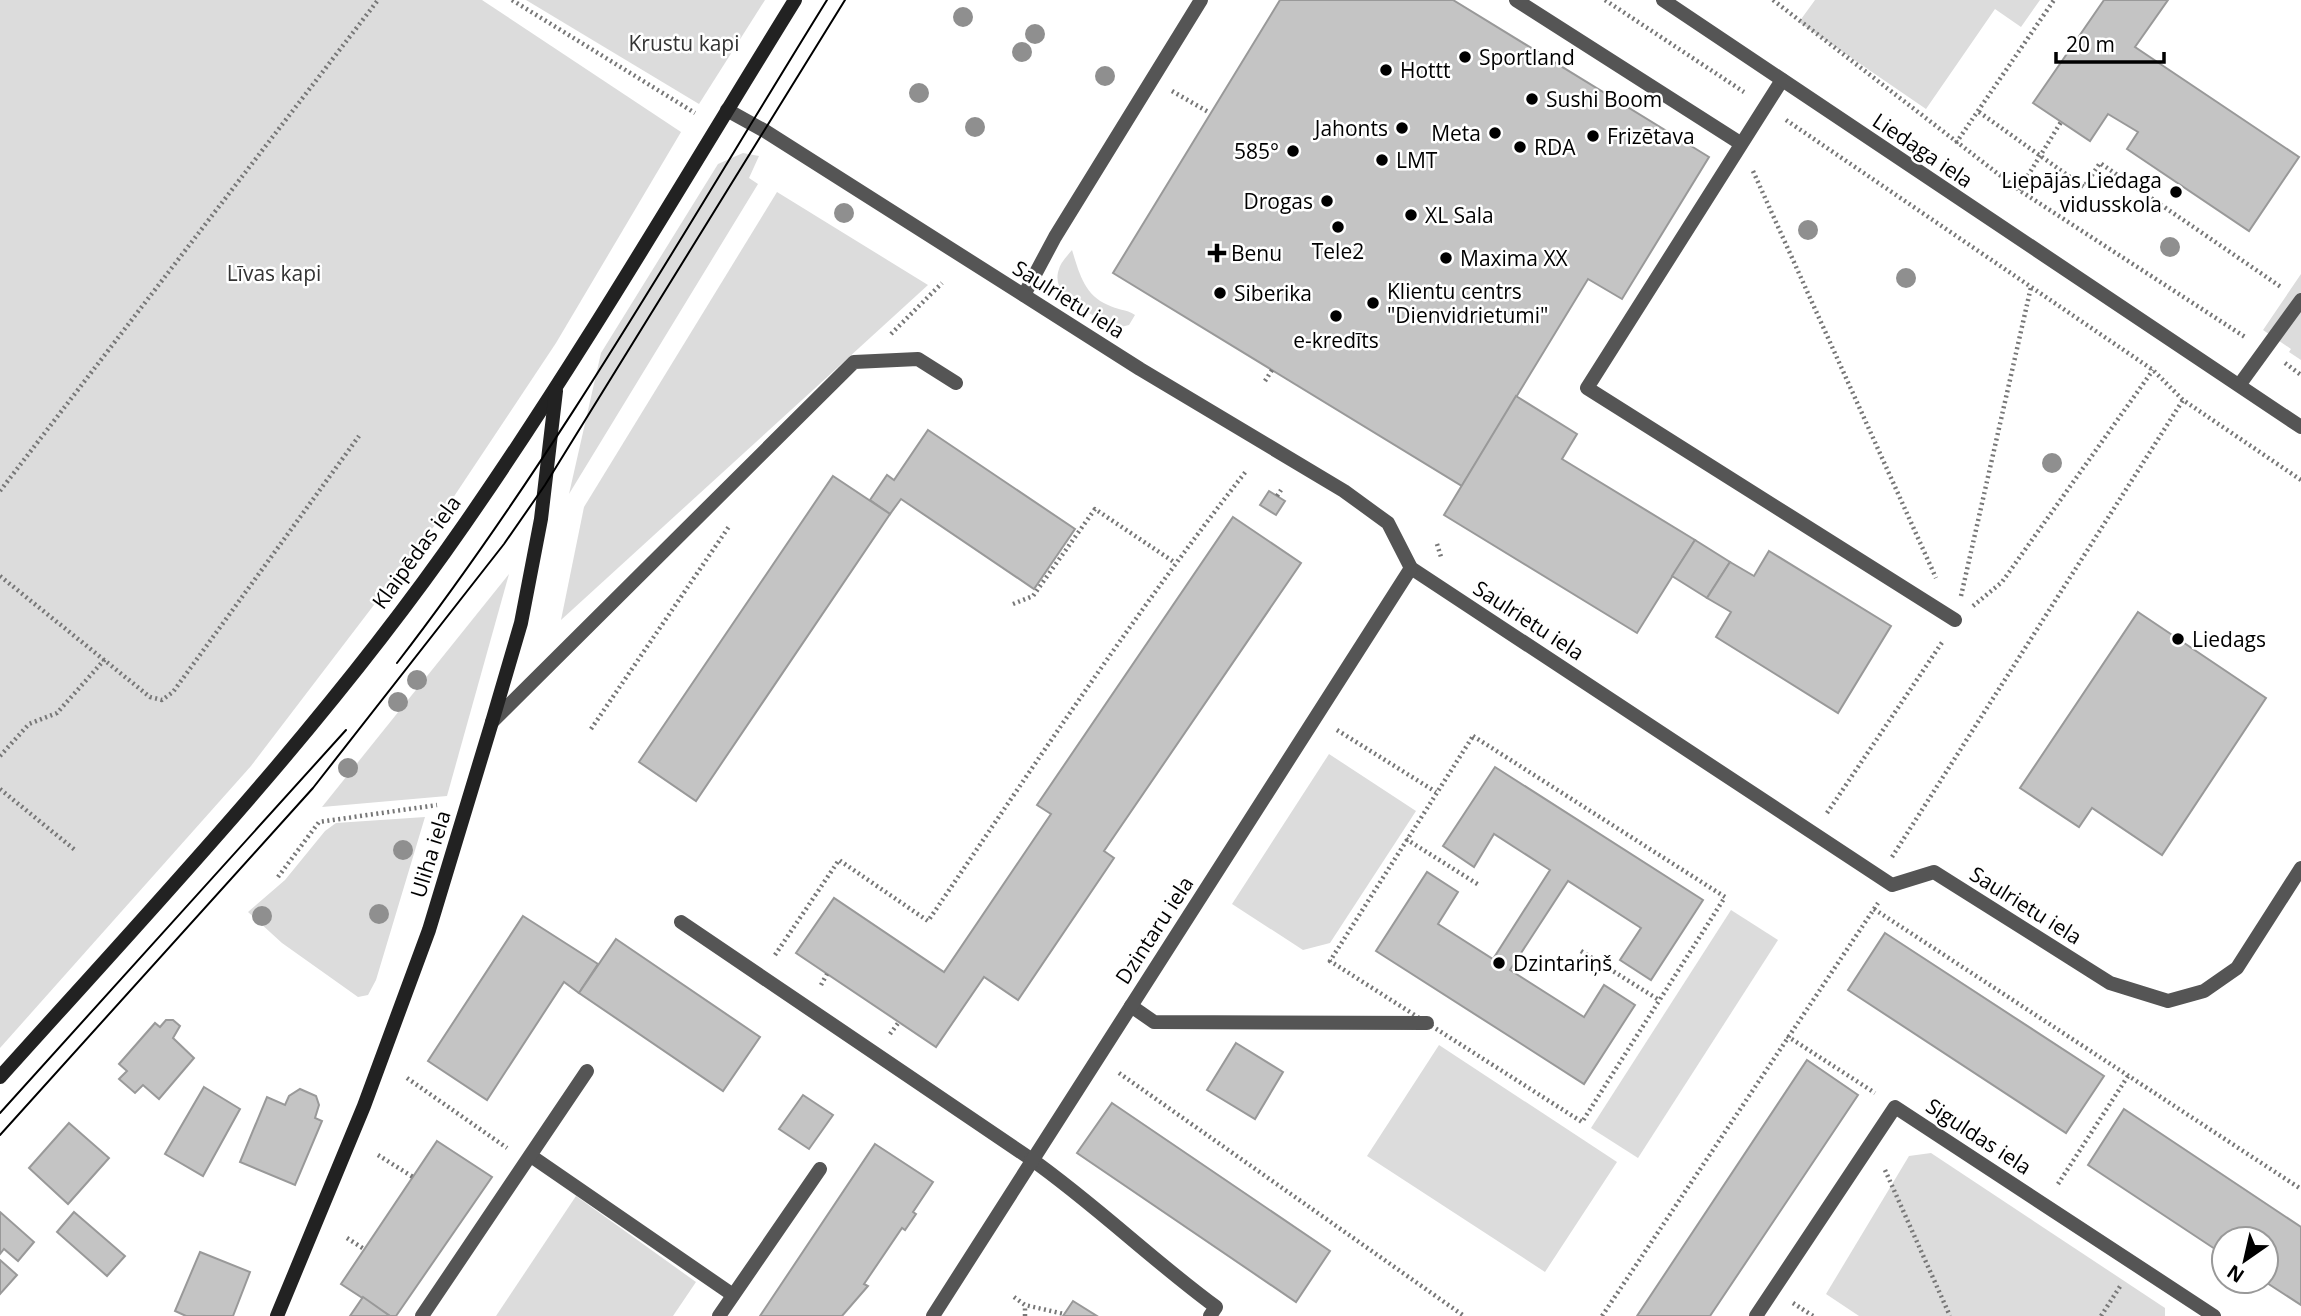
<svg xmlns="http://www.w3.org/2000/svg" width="2301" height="1316" font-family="'Open Sans',sans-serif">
  <rect width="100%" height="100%" fill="#fff"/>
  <g fill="#dcdcdc">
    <polygon points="0,0 482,0 681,132 556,343 435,525 251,766 0,1048"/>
    <polygon points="526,0 765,0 699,104"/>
    <polygon points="1815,0 2040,0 2021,27 1995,9 1926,109 1799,22"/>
    <polygon points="743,153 759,156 749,178 758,184 569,494 601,353 718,164"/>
    <polygon points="777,192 928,285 561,620 584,507"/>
    <path d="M1072,250C1079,272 1084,295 1108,305C1117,310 1126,309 1135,315L1129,325L1117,328C1097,316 1048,299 1059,269C1061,262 1068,255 1072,250Z"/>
    <polygon points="2301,274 2301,360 2289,352 2291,349 2263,330"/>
    <polygon points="509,574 447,796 322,807"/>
    <polygon points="1329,754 1416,811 1330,943 1303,950 1232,904"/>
    <polygon points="425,817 376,980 368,995 358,997 282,943 248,912 285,880 325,831 336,823"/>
    <polygon points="1731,910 1778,940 1638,1158 1591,1128"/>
    <polygon points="1439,1045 1617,1162 1545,1272 1367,1156"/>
    <polygon points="1931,1153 2165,1308 2165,1316 1859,1316 1826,1294 1909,1156"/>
    <polygon points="576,1196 696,1282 673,1316 496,1316"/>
  </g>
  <g fill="#c4c4c4" stroke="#999" stroke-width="2">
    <polygon points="1280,0 1453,0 1709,157 1622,299 1588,279 1462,486 1113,273"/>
    <polygon points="2104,0 2168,0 2135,47 2299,157 2249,231 2127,149 2138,132 2108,114 2090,141 2033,103"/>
    <polygon points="1516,396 1577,434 1562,459 1695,540 1637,633 1444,515"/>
    <polygon points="928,430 1075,529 1034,589 901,499 890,514 870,500 887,475 894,480"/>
    <polygon points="833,476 890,514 696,801 639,762"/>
    <polygon points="1269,491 1285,501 1276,515 1260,505"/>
    <polygon points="1233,517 1301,563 1104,851 1114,858 1018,1000 984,977 936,1047 796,953 834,898 944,972 1051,814 1037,805"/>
    <polygon points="1695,540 1730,562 1707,598 1672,576"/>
    <polygon points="1769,551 1891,626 1838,713 1716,637 1731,612 1707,598 1730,562 1754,576"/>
    <polygon points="2138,612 2266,698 2162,855 2092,808 2079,827 2020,788"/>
    <polygon points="1495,767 1703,900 1651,980 1620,960 1641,928 1568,881 1510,970 1584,1017 1604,985 1635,1005 1584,1084 1376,951 1427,872 1458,892 1438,924 1493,959 1550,870 1494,834 1474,867 1443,846"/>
    <polygon points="523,916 598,964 579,993 564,982 487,1100 428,1061"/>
    <polygon points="1885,933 2104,1076 2066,1133 1848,990"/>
    <polygon points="616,939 760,1037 723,1091 579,993"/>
    <polygon points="166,1020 173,1020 180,1026 173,1038 194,1058 159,1099 143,1085 135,1093 119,1079 127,1071 119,1064 155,1023 160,1027"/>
    <polygon points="1236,1043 1283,1072 1255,1119 1207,1090"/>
    <polygon points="1807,1060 1858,1095 1710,1316 1637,1316"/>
    <polygon points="204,1087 240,1109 203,1176 165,1154"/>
    <polygon points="300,1089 316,1096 319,1105 315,1118 322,1121 295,1185 240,1162 267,1097 285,1105 289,1096"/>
    <polygon points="803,1095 833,1115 809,1149 779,1129"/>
    <polygon points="1112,1103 1330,1251 1296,1302 1077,1153"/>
    <polygon points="2124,1109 2301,1227 2301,1305 2264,1281 2266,1239 2224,1239 2224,1255 2088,1165"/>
    <polygon points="69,1123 109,1158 68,1204 29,1168"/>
    <polygon points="437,1141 492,1177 396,1316 390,1316 341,1284"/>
    <polygon points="875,1144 933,1182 913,1212 916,1214 905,1230 902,1228 864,1284 868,1286 842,1316 760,1316"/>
    <polygon points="0,1212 34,1242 18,1261 4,1249 0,1254"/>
    <polygon points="74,1212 125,1256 107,1276 57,1232"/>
    <polygon points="200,1252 250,1272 233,1316 186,1316 175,1311"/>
    <polygon points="0,1260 17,1275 0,1294"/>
    <polygon points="363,1297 390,1316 350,1316"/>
    <polygon points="1073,1301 1097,1316 1063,1316"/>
  </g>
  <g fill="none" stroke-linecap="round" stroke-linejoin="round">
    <g stroke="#777" stroke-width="4.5" stroke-dasharray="2 3.5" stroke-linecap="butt">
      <polyline points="512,0 695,113"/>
      <polyline points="1605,0 1744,92"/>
      <polyline points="1773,0 2019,190 2245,337"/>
      <polyline points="1172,91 1210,113"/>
      <polyline points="1979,112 2084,187 2100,163 2281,287"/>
      <polyline points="1786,120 2153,370 2183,400 2301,480"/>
      <polyline points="1956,143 2054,0"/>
      <polyline points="1753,171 1936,578"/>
      <polyline points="2019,190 2061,122"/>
      <polyline points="891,334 942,283"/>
      <polyline points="2285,363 2301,375"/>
      <polyline points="1265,381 1272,370"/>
      <polyline points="0,491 378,0"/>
      <polyline points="1277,496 1281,490"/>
      <polyline points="1437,544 1441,557"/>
      <polyline points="0,576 150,697 162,700 173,692 359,436"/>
      <polyline points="1961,596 2031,287"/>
      <polyline points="1013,604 1033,596 1095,509 1174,562"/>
      <polyline points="1973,606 2002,582 2153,370"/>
      <polyline points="591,729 730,525"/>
      <polyline points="1337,730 1436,792"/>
      <polygon points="1473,736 1725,897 1582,1122 1330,961"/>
      <polyline points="0,756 29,724 57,713 105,659"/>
      <polyline points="0,789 75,850"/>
      <polyline points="1827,813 1943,641"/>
      <polyline points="1406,839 1479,885"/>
      <polyline points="1892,857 2183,400"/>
      <polyline points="278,877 319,822 437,805"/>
      <polyline points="1874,909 2301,1189"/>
      <polyline points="1581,951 1659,1000"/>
      <path d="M775,955L839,860L928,921C1032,769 1133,615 1247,470"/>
      <polyline points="821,985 827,974"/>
      <polyline points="890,1034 899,1022"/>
      <polyline points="1787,1036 1875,1093"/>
      <polyline points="1119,1073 1464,1316"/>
      <polyline points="407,1078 507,1148"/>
      <polyline points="378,1155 413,1177"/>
      <polyline points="1885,1170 1950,1316"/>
      <polyline points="2058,1184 2128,1076"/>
      <polyline points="347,1238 364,1249"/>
      <polyline points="1014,1297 1025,1305 1064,1314"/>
      <polyline points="1793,1303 1813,1316"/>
      <polyline points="1025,1316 1025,1305"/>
      <polyline points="1602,1316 1878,903"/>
      <polyline points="2101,1316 2121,1285"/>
    </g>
    <g stroke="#555" stroke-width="14">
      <polyline points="1516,0 1740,143"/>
      <polyline points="1782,80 1587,388 1955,620"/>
      <polyline points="1024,295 1055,237 1201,0"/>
      <polyline points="2240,384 2301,300"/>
      <polyline points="492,722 854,362 918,359 956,383"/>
      <polyline points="681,922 1031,1159"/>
      <polyline points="1131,1006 1154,1022 1427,1023"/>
      <polyline points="531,1156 733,1295"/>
      <polyline points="422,1316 587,1071"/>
      <polyline points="719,1316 820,1169"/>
    </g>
    <g stroke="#555" stroke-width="14">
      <polyline points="1663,0 2301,427"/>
      <polyline points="727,110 765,131 1140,369 1344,491 1388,523 1411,568 1892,885 1934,872 2110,983 2168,1001 2204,991 2237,968 2301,868"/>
      <path d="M1031,1159C1096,1205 1152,1260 1216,1307L1210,1316"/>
      <polyline points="933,1316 1411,568"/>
      <polyline points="1756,1316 1895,1107 2214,1316"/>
    </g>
    <g stroke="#222" stroke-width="14">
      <path d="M0,1077C161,898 327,723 464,525C582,355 686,176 795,0"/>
      <polyline points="277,1316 364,1106 429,930 492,722 521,623 541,519 556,391"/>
    </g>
    <g stroke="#000" stroke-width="2">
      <path d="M397,663C558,454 688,224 827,0"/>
      <polyline points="0,1113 346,730"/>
      <polyline points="0,1135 313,788 504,544 545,485 845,0"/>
    </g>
  </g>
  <g fill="#8f8f8f">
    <circle cx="963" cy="17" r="10"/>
    <circle cx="1035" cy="34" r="10"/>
    <circle cx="1022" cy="52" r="10"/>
    <circle cx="1105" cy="76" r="10"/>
    <circle cx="919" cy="93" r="10"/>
    <circle cx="975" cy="127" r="10"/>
    <circle cx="844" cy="213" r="10"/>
    <circle cx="1808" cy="230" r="10"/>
    <circle cx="2170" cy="247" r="10"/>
    <circle cx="1906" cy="278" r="10"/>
    <circle cx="2052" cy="463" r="10"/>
    <circle cx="417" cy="680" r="10"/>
    <circle cx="398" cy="702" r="10"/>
    <circle cx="348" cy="768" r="10"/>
    <circle cx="403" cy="850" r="10"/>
    <circle cx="379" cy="914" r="10"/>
    <circle cx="262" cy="916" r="10"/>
  </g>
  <g fill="#000" stroke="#fff" stroke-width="2.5">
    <circle cx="1465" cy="57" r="7"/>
    <circle cx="1386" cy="70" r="7"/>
    <circle cx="1532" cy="99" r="7"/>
    <circle cx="1402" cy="128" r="7"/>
    <circle cx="1495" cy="133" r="7"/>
    <circle cx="1593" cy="136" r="7"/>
    <circle cx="1520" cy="147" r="7"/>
    <circle cx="1293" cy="151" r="7"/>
    <circle cx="1382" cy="160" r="7"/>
    <circle cx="2176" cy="192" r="7"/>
    <circle cx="1327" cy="201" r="7"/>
    <circle cx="1411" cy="215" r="7"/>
    <circle cx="1338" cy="227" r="7"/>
    <path d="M1213.5 242.5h7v7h7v7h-7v7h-7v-7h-7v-7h7z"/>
    <circle cx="1446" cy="258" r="7"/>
    <circle cx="1220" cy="293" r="7"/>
    <circle cx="1373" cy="303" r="7"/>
    <circle cx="1336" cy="316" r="7"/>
    <circle cx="2178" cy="639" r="7"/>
    <circle cx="1499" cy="963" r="7"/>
  </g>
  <g text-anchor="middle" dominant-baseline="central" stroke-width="5" stroke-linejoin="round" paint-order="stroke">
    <g font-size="21" fill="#333" stroke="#fff">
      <text x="684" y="43">Krustu kapi</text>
      <text x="274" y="273">Līvas kapi</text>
    </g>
    <g font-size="21" fill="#000" stroke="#fff" text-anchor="start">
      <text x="1479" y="57">Sportland</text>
      <text x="1400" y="70">Hottt</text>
      <text x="1546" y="99">Sushi Boom</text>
      <text x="1388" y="128" text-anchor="end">Jahonts</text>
      <text x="1481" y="133" text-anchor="end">Meta</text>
      <text x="1607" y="136">Frizētava</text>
      <text x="1534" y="147">RDA</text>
      <text x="1279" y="151" text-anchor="end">585°</text>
      <text x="1396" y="160">LMT</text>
      <text x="2162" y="180" text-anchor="end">Liepājas Liedaga<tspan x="2162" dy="24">vidusskola</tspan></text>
      <text x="1313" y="201" text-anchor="end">Drogas</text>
      <text x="1425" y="215">XL Sala</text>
      <text x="1338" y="251" text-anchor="middle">Tele2</text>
      <text x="1231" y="253">Benu</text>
      <text x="1460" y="258">Maxima XX</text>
      <text x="1387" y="291">Klientu centrs<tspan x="1387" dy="24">"Dienvidrietumi"</tspan></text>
      <text x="1234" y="293">Siberika</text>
      <text x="1336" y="340" text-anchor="middle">e-kredīts</text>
      <text x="2192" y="639">Liedags</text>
      <text x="1513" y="963">Dzintariņš</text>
    </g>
    <g font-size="21" fill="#000" stroke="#fff">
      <text transform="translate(1923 150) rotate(34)">Liedaga iela</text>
      <text transform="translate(1069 299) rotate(32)">Saulrietu iela</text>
      <text transform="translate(416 552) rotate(-54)">Klaipēdas iela</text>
      <text transform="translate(1529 620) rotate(33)">Saulrietu iela</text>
      <text transform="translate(430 854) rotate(-73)">Uliha iela</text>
      <text transform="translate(2026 905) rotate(32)">Saulrietu iela</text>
      <text transform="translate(1154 930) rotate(-57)">Dzintaru iela</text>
      <text transform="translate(1979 1136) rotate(33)">Siguldas iela</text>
    </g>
  </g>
  <g transform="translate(2245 1260) rotate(214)"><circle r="33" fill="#ffffff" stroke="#999999" stroke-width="2"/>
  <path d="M0-5L12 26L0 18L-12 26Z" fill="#000000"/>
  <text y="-10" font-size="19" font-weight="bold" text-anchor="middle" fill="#000000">N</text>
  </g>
  <path d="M2056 52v10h108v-10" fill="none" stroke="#000000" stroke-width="3.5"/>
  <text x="2066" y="52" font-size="21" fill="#000000" stroke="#ffffff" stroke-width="5" paint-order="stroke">20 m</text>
</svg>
